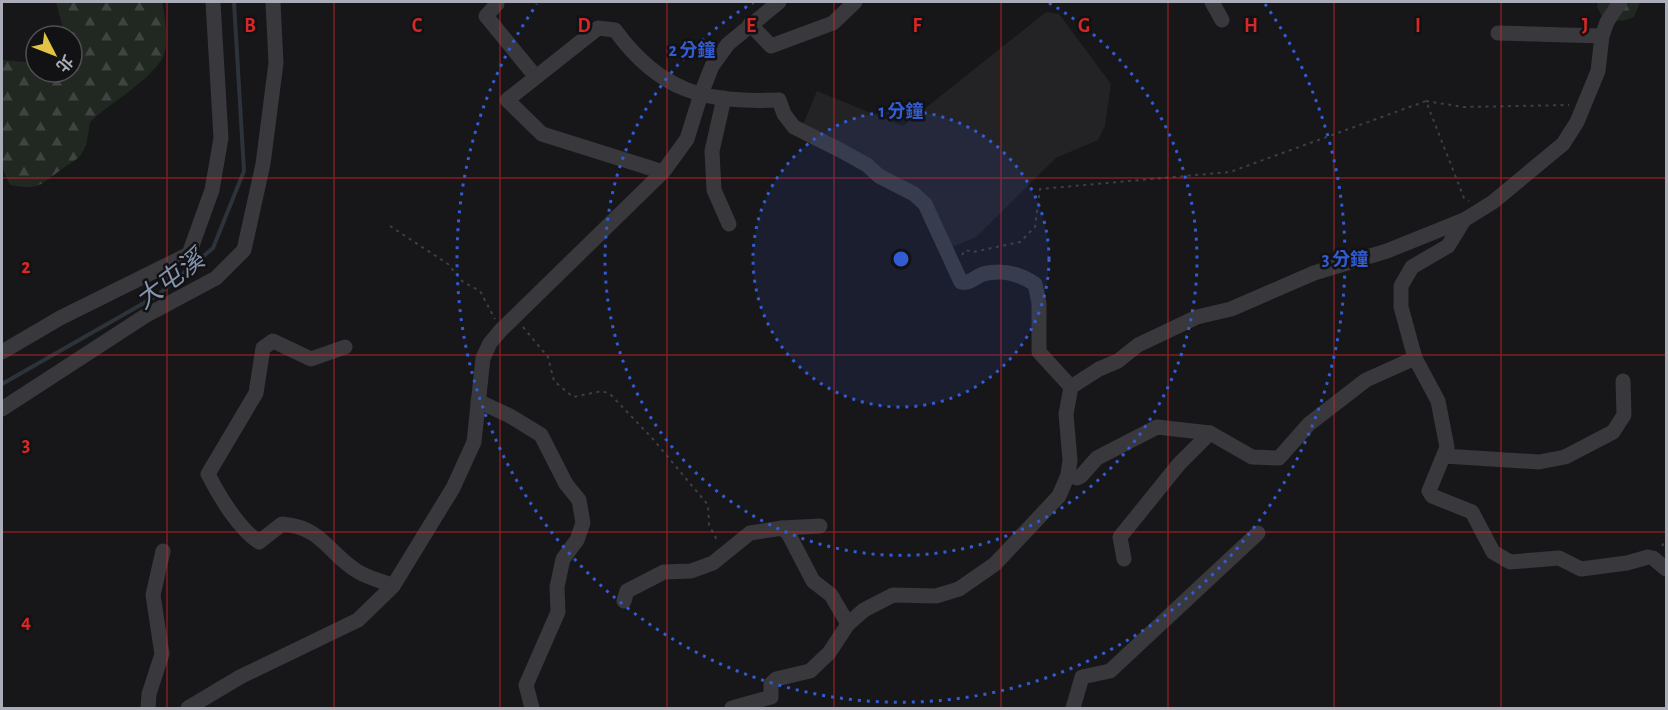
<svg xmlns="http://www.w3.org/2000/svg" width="1668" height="710" font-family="'Alegreya Sans','Noto Sans TC',sans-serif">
  <defs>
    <pattern id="forest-firs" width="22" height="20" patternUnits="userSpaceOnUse" patternTransform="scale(1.5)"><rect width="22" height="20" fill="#212822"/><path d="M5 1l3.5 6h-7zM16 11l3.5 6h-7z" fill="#3f4440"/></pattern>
  </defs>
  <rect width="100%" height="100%" fill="#171618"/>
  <polygon fill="#232225" points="1046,12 1059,14 1111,84 1105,126 1098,140 1056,158 976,237 950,248 918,198 801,129 817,91 903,126"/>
  <g fill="url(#forest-firs)">
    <path d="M56,2H162C165,15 169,44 163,57C149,82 111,102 90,122C88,134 87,150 78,158C73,162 67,165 62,169C39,186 40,190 10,185L2,167V60L36,63V72H72V36H65Z"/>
    <polygon points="1598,2 1640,2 1634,17 1622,21 1603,18 1597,7"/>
  </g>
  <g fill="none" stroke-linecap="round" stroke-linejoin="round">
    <polyline stroke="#2d333b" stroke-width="4" points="2,384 158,295 213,248 244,171 234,2"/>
    <g stroke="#3e3f44" stroke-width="2" stroke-dasharray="3 4.5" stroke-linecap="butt">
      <polyline points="1426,101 1463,107 1569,105"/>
      <polyline points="390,226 448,264 463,282 480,291 495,319"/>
      <polyline points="962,255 965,250 973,252 1020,242 1035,227 1040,189 1230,172 1426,101 1464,198 1469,201"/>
      <polyline points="523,327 548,357 554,381 573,397 602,391 610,394 652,438 708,505 709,525 718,542"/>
      <polyline points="1662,546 1666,540"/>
    </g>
    <g stroke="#38383d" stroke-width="15">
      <polyline points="1212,2 1222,20"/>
      <polyline points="497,4 486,16 536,77"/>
      <polyline points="750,24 771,46 833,23 855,2"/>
      <polyline points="1498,33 1602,36"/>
      <polyline points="724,98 712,151 714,190 729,224"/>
      <path d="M663,172L542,134L507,100L598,28L615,30C660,92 705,103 779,100L784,114L794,127L840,150L867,165L879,176L914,194L925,204L961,282C970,284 975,277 983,274C1002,269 1020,274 1035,284L1039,303V352L1071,387"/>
      <polyline points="1464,220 1448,246 1412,267 1401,286 1401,307 1415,358 1438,401 1447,447 1429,491 1432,496 1472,512 1493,552 1510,562 1559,558 1581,569 1627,563 1648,557 1653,558 1666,569"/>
      <path d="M345,347L311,359L273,341L263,348L256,393L208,474C219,496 239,529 259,542L282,524C322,527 328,553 357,571C368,578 382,581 393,586"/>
      <polyline points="2,352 60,318 189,254 212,190 221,138 213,2"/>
      <polyline points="478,401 510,416 541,435 566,484 579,500 583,523 577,540 563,559 557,587 558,612 526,685 532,708"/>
      <polyline points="2,409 145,316 216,278 244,250 263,164 276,63 273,2"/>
      <polyline points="1444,456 1539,462 1565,457 1613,432 1624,415 1623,381"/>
      <polyline points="1068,475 1077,478 1081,476 1097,458 1157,427 1210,433 1252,457 1279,458 1309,424 1366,380 1415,358"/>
      <polyline points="782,528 820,526"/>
      <polyline points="1124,559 1120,537 1179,464 1210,433"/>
      <polyline points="624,601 627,591 664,572 691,571 713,563 750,533 782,528 788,533 813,581 831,595 848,624"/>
      <polyline points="148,708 149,694 162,654 153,595 163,551"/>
      <polyline points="188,708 240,677 358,620 393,586 453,488 474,442 483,358 490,343 501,330 663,172 687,139 701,94 712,66 728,44 779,2"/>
      <polyline points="732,708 771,697 771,684 776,679 810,671 829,653 848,624 864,610 893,595 936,596 959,589 995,564 1059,496 1068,475 1070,460 1066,414 1071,387 1099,369 1118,361 1138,345 1197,317 1231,309 1314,273 1387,251 1464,220 1493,202 1563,144 1577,122 1598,71 1602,36 1607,22 1620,2"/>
      <polyline points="1073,708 1082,677 1110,671 1258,533"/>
    </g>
  </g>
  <path fill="none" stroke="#d62828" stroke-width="1.5" stroke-opacity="0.55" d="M167,2V708M334,2V708M500,2V708M667,2V708M834,2V708M1001,2V708M1168,2V708M1334,2V708M1501,2V708M2,178H1666M2,355H1666M2,532H1666"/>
  <circle cx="901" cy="259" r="148" fill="#325cd3" fill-opacity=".12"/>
  <g fill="none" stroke="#325cd3" stroke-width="3" stroke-dasharray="3 6">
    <circle cx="901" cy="259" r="148"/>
    <path d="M1049 3A296 296 0 1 1 753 3"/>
    <path d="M1265 4A444 444 0 1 1 537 4"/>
  </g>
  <g text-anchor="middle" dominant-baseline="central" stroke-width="5" stroke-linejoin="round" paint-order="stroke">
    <g font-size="26" font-style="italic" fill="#8494af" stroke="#121113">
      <text transform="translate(170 280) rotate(-37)">大屯溪</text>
    </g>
  </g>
  <g font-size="20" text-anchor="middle" font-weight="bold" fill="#d62828" stroke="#121113" stroke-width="5" stroke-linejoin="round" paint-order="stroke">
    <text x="250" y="32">B</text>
    <text x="417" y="32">C</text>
    <text x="584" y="32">D</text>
    <text x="751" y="32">E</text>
    <text x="917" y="32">F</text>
    <text x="1084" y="32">G</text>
    <text x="1251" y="32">H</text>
    <text x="1418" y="32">I</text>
    <text x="1585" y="32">J</text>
    <text x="26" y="273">2</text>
    <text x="26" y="451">3</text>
    <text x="26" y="628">4</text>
  </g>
  <circle cx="901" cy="259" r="9" fill="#325cd3" stroke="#121113" stroke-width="3"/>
  <g font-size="18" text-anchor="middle" font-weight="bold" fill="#325cd3" stroke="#121113" stroke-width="5" stroke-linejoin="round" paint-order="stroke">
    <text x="692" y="56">2 分鐘</text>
    <text x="901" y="117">1 分鐘</text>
    <text x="1345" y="265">3 分鐘</text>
  </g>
  <rect width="1668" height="710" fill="none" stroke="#aaacb7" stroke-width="6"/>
  <g transform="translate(54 54) rotate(132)"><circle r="28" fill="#121113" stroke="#4f4f55" stroke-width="1.5"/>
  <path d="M0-4.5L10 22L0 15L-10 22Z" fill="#e2c444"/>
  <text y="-9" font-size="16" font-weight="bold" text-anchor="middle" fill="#aaacb7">北</text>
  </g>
</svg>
